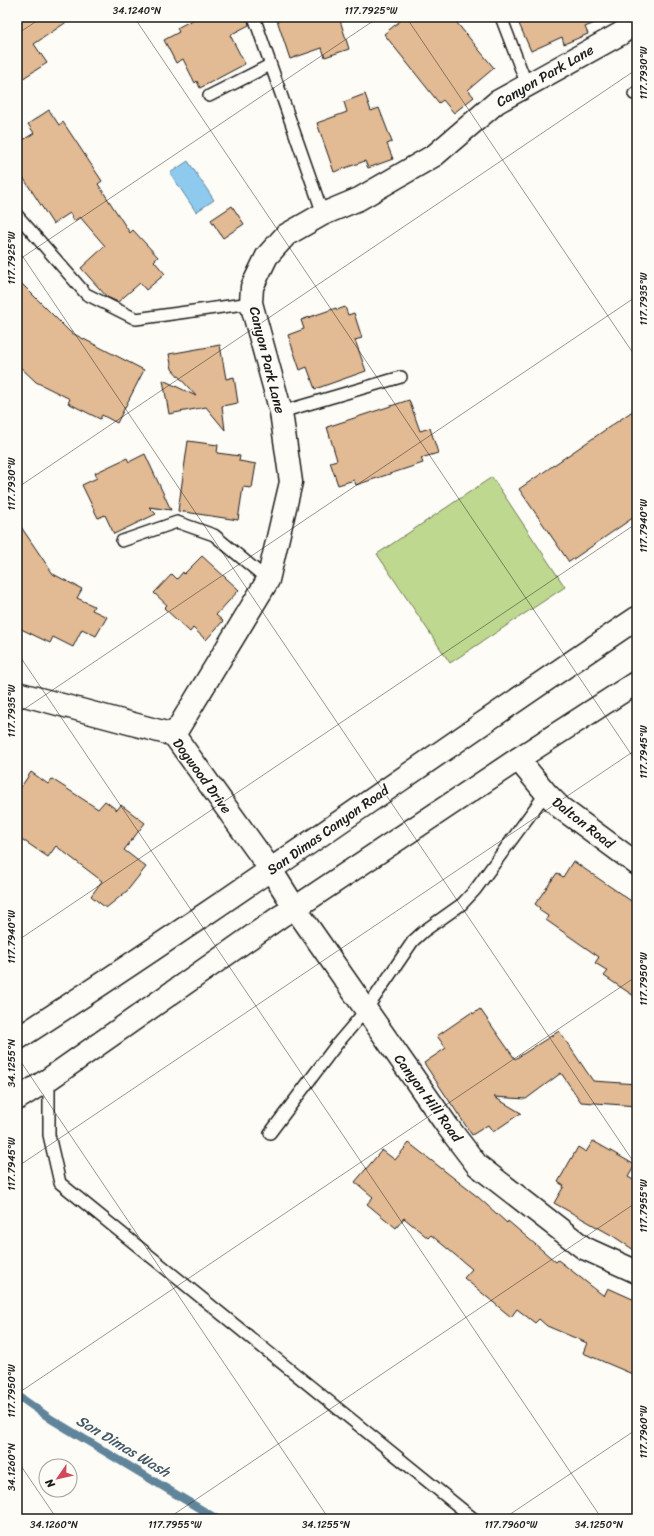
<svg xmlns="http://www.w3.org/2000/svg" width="654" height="1536" font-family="Sriracha,sans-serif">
  <rect width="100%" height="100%" fill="#fdfcf7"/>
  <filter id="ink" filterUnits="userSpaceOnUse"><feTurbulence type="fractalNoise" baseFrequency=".025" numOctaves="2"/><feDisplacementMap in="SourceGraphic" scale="8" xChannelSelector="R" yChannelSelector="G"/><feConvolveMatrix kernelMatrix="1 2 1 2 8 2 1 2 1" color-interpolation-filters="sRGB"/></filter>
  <g filter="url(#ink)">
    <polygon fill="#bfd88f" stroke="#6e7a56" points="492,477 565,587 450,663 377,554"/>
    <polygon fill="#8ecaee" stroke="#60849a" points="188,161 214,200 196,212 170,173"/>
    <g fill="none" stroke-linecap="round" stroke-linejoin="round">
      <polyline stroke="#60849a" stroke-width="8" points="17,1395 51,1419 217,1519"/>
    </g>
    <g fill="#e2ba93" stroke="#1c1c1c">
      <polygon points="17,17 74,17 34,44 47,63 17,82"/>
      <polygon points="198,17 247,17 249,25 230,35 245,64 200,88 197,81 195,83 183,59 176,63 164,40 179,32 177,28"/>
      <polygon points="276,17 339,17 349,49 325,57 322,48 290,59"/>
      <polygon points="405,17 452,17 494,68 468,90 474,97 454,113 443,100 439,103 384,34"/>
      <polygon points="516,17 609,17 585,27 588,34 564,44 562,37 531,51"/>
      <polygon points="365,94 371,111 379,108 392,142 387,144 393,159 368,168 365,161 334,172 317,123 347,112 344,102"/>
      <polygon points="49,110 59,125 63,122 102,181 98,184 130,233 133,230 158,257 154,261 165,274 146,290 140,283 118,302 107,297 81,268 105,246 80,217 74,221 70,213 53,224 17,168 17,144 34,133 28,124"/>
      <polygon points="232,206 244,224 223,238 211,220"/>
      <polygon points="17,279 70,332 144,370 117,423 102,415 100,419 68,403 70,399 36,382 17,364"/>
      <polygon points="345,307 348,315 354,313 362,338 355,340 366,371 315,389 307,367 300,370 288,335 304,329 301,320 336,308 337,310"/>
      <polygon points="220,345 226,379 234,377 238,403 222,406 225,430 206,407 169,414 163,380 196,396 172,369 169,354"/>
      <polygon points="409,400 420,431 430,428 438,453 421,458 423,463 356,485 354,480 338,485 330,462 337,460 327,427"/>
      <polygon points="637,408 637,515 569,562 519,489"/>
      <polygon points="188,441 218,445 217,453 240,456 239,461 256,464 252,488 243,487 238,520 178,511"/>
      <polygon points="145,454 171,510 149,507 156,514 114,534 105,515 98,518 82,485 97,478 95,473 127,458 129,462"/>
      <polygon points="17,521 53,574 82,589 77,598 94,606 92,610 107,617 96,636 82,629 73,647 53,637 50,643 17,627"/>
      <polygon points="202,556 239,590 216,615 223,621 206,640 193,628 190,632 164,608 167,605 154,593 172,574 177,579 183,572 184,574"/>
      <polygon points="31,772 48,784 52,779 98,809 105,801 117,810 121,805 145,823 124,850 146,867 127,891 106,908 91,896 102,881 56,846 48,857 17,836 17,793"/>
      <polygon points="573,861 637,905 637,998 604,976 608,971 595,963 599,957 546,920 548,916 539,910 540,908 535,904 557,873 563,877"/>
      <polygon points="480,1009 515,1059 559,1031 593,1081 637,1084 637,1106 581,1102 561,1073 526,1099 494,1097 521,1113 493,1132 488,1125 472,1135 424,1063 446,1048 437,1036 472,1012 473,1014"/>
      <polygon points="593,1141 635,1165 628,1177 637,1182 637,1252 613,1236 554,1203 564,1186 558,1182 578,1147 586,1152"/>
      <polygon points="409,1143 478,1197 507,1223 508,1221 556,1262 558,1260 604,1296 608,1288 637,1301 637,1376 583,1353 587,1343 547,1326 539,1319 535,1323 517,1309 511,1317 464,1278 472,1269 431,1235 428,1238 404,1218 396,1228 367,1204 373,1197 355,1182 382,1150 395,1160"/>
    </g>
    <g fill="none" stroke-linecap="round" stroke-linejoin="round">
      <defs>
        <g id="lane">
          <polyline points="254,17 323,214"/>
          <polyline points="501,17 527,85"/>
          <polyline points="634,94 637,92"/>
          <polyline points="209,96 270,65"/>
          <polyline points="17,215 86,294 136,319 251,303"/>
          <polyline points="281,412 401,377"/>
          <polyline points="122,541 177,522 214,535 268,580"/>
          <polyline points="49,1079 49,1135 60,1183 474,1519"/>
          <polyline points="270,1133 337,1044 366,1010 413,941 424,931 462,904 475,890 546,793"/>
        </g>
        <g id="street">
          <polyline points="17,693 174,735 271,870 295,908 448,1127 477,1165 584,1248 637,1272"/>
          <polyline points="174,735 268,580 291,482 281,412 251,303 252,287 267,256 286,235 323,214 359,199 435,155 497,102 620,34 637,21"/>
          <polyline points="518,759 546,793 561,808 637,864"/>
        </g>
        <g id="secondary">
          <path d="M17,1039C227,904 430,757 637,618"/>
          <polyline points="17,1099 49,1079 281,916 295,908 518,759 637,682"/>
        </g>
      </defs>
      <use href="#lane" stroke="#1c1c1c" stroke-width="14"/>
      <use href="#street" stroke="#1c1c1c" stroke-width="25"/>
      <use href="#secondary" stroke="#1c1c1c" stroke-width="25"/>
      <use href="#lane" stroke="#fdfcf7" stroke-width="11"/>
      <use href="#street" stroke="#fdfcf7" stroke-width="22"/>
      <use href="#secondary" stroke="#fdfcf7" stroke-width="22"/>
    </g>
  </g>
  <path fill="none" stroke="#1c1c1c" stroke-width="1" stroke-opacity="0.45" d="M134,17L637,763M406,17L637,359M17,34L43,17M17,248L637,1167M17,261L379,17M17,488L637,69M17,652L602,1519M17,714L637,296M17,941L637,523M17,1056L329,1519M17,1167L637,749M17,1394L637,976M17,1460L57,1519M167,1519L637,1202M503,1519L637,1429"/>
  <g text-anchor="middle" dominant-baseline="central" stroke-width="3" stroke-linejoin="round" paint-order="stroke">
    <g font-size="14" fill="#1c1c1c" stroke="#fdfcf7">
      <text transform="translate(545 76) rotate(-30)">Canyon Park Lane</text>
      <text transform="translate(267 360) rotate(76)">Canyon Park Lane</text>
      <text transform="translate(202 776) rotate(54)">Dogwood Drive</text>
      <text transform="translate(583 823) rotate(38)">Dalton Road</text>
      <text transform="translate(328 830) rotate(-35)">San Dimas Canyon Road</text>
      <text transform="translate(428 1098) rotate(54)">Canyon Hill Road</text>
    </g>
    <g font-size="15" font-style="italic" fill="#445966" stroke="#fdfcf7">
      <text transform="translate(123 1446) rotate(31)">San Dimas Wash</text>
    </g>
  </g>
  <rect width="654" height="1536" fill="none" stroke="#fdfcf7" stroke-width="44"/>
  <g transform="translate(58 1478) rotate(236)"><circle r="19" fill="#fdfcf7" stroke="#a3a29f"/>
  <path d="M0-3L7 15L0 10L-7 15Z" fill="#d1495b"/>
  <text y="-6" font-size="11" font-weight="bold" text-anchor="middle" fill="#1c1c1c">N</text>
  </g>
  <rect x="22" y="22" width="610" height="1492" fill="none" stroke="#1c1c1c" stroke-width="1.5"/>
  <g font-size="10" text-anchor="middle" fill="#1c1c1c">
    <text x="137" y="14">34.1240°N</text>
    <text x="371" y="14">117.7925°W</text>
    <text transform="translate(643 73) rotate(-90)" y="4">117.7930°W</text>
    <text transform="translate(11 258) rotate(-90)" y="4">117.7925°W</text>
    <text transform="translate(643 299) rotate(-90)" y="4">117.7935°W</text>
    <text transform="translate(11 484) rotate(-90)" y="4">117.7930°W</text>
    <text transform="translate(643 526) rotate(-90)" y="4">117.7940°W</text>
    <text transform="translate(11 711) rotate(-90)" y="4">117.7935°W</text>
    <text transform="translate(643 752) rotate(-90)" y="4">117.7945°W</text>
    <text transform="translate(11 937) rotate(-90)" y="4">117.7940°W</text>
    <text transform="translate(643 979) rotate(-90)" y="4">117.7950°W</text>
    <text transform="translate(11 1063) rotate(-90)" y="4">34.1255°N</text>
    <text transform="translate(11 1164) rotate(-90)" y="4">117.7945°W</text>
    <text transform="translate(643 1206) rotate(-90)" y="4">117.7955°W</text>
    <text transform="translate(11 1391) rotate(-90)" y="4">117.7950°W</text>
    <text transform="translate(643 1432) rotate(-90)" y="4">117.7960°W</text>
    <text transform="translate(11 1467) rotate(-90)" y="4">34.1260°N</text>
    <text x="54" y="1528">34.1260°N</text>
    <text x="175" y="1528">117.7955°W</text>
    <text x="326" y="1528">34.1255°N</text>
    <text x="511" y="1528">117.7960°W</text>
    <text x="599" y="1528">34.1250°N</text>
  </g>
</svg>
